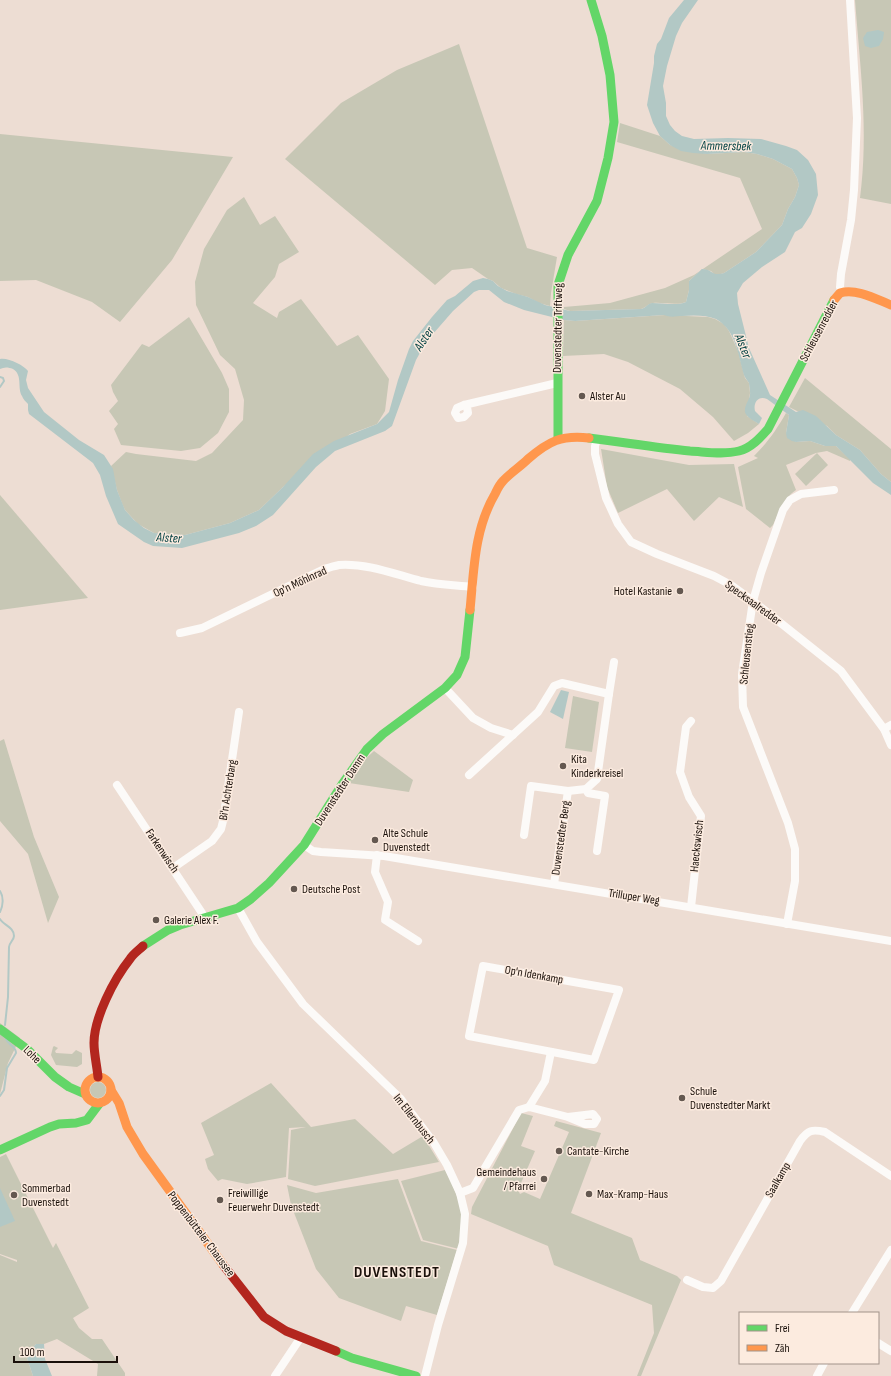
<svg xmlns="http://www.w3.org/2000/svg" width="891" height="1376" font-family="'Sofia Sans Condensed',sans-serif">
  <rect width="100%" height="100%" fill="#edddd3"/>
  <g fill="#c7c7b5">
    <path d="M855,0H891V204L860,198C869,132 860,66 855,0Z"/>
    <polygon points="459,44 527,248 557,257 551,293 550,306 539,303 528,297 516,294 501,288 493,281 488,279 472,268 452,270 435,285 285,159 341,103 397,70"/>
    <path d="M620,123L660,136L670,145L707,154L744,152L757,154L773,159L792,169L797,178L799,185L795,197L788,209L782,225L756,252L724,273L718,275L714,274L711,271L702,269L689,281V290L686,302C677,306 663,302 653,303C648,304 645,308 641,309L570,311L564,309V307L610,303L665,288L694,275L762,229L740,178L617,142Z"/>
    <polygon points="0,134 233,157 172,260 120,322 92,302 36,280 0,281"/>
    <polygon points="244,197 260,225 275,216 299,252 279,264 275,277 253,303 277,318 279,312 301,299 337,346 358,335 389,379 385,411 377,424 350,434 283,487 259,510 230,523 185,535 154,533 138,524 125,510 123,506 117,490 111,466 126,452 136,454 196,461 212,453 243,420 244,400 235,369 220,355 196,305 195,282 204,249 227,210"/>
    <polygon points="665,315 708,317 715,319 724,324 729,331 738,351 745,378 749,383 750,393 747,416 759,424 748,433 734,441 713,417 680,389 628,362 604,354 563,356 564,320 575,321"/>
    <polygon points="189,317 222,373 229,389 229,412 218,433 200,448 181,451 121,445 114,429 118,424 109,411 118,401 113,392 111,385 142,344 149,347"/>
    <polygon points="805,378 891,449 891,482 881,474 860,450 836,435 827,426 789,407"/>
    <path d="M786,413L789,415L786,433L796,442L810,441L825,446H836L850,459V461L827,451L816,453L786,465L796,490C784,498 779,512 773,525L770,528L746,509L738,467L758,458L754,456C768,442 777,429 786,413Z"/>
    <polygon points="601,449 689,465 734,464 743,507 719,497 694,521 667,489 618,513 607,487"/>
    <polygon points="817,453 828,465 806,486 795,474"/>
    <polygon points="0,495 88,598 0,610"/>
    <polygon points="573,696 599,702 592,752 565,748"/>
    <polygon points="4,739 34,837 59,897 48,923 28,854 0,821 0,741"/>
    <polygon points="374,751 413,780 409,792 349,783 363,761"/>
    <polygon points="0,1023 20,1038 8,1063 0,1094"/>
    <polygon points="54,1046 58,1048 55,1051 56,1053 72,1054 76,1050 82,1053 82,1064 77,1067 56,1065 51,1055 53,1047"/>
    <circle cx="98" cy="1090" r="8"/>
    <polygon points="271,1083 311,1127 355,1119 393,1154 423,1136 439,1162 315,1186 288,1179 291,1130 306,1127 289,1128 286,1177 247,1184 222,1179 218,1181 208,1169 205,1159 214,1155 201,1123"/>
    <polygon points="521,1113 533,1116 521,1146 535,1151 518,1190 520,1194 524,1192 540,1199 569,1132 554,1126 556,1121 601,1133 571,1213 632,1238 640,1260 677,1276 681,1280 641,1376 637,1376 654,1333 652,1305 554,1265 548,1246 471,1214 472,1207"/>
    <polygon points="6,1154 53,1248 56,1243 89,1308 73,1318 79,1328 92,1339 102,1339 125,1373 125,1376 97,1376 98,1364 57,1339 44,1344 36,1344 26,1355 33,1376 0,1376 0,1255 17,1262 17,1260 0,1254 0,1157"/>
    <polygon points="445,1170 452,1183 462,1210 459,1249 423,1240 401,1181"/>
    <polygon points="398,1179 421,1241 457,1250 437,1315 406,1306 401,1321 339,1298 316,1269 291,1205 287,1185 316,1193"/>
  </g>
  <g fill="#b2c8c5">
    <path d="M684,0H698L682,23L676,36L667,66L663,86L666,103V116L670,125L675,131L682,136L694,139L728,138L761,139L786,146L797,150L808,160L816,174L818,195L811,214L802,228L795,232L785,252L762,267L743,283L737,293L738,304L749,348L770,395L796,412L803,410L816,416L836,435L860,450L881,474L891,482V495L873,483L836,446H825L810,441L796,442L792,441L787,438L786,433L789,415L767,399C758,395 753,403 755,411L762,418L759,424C754,421 746,417 745,412C744,404 751,399 750,392C750,389 749,385 749,383C747,380 745,378 744,375C738,355 736,330 716,319C707,315 693,315 682,316C676,316 671,318 664,315L575,321L564,320L524,310L504,302L489,290H479L474,292L453,311L426,342L416,360L392,426L385,431L335,451L316,467L273,515L256,526L239,533L182,548L153,546L144,542L118,524L106,496L100,475L93,463L29,414L28,410V404C26,402 23,399 22,396C17,388 23,375 13,369C8,367 4,367 0,369V359C7,357 24,365 28,371L26,380L28,388L44,412L79,440L104,455L113,469L117,490L125,510L134,520L144,528L154,533L185,535L230,523L259,510L283,487L313,454L334,441L377,424L389,412L398,380L409,349L413,341L432,317L447,300L455,296L473,281L483,278L488,279L493,281L498,286L507,291L528,297L545,305L570,311L641,309C646,308 647,304 652,303C663,303 677,306 686,302L689,290V281L702,269C713,269 711,277 724,273L756,252L782,225L788,209L795,197L799,185L797,178L792,169L773,159L757,154L744,152L707,154L693,153L681,151L670,145L660,136L653,123L647,105L654,63V56L657,44L661,39L669,18Z"/>
    <polygon points="878,30 884,32 883,39 879,46 871,48 865,46 863,38 867,32"/>
    <polygon points="561,690 569,692 563,719 550,712"/>
    <polygon points="0,1188 15,1221 0,1227"/>
    <polygon points="36,1344 44,1344 45,1359 52,1376 33,1376 26,1355"/>
  </g>
  <g fill="none" stroke-linecap="round" stroke-linejoin="round">
    <g stroke="#b2c8c5" stroke-width="2">
      <polyline points="0,377 3,378 4,381 0,387"/>
      <path d="M0,891C4,897 3,906 0,912"/>
      <path d="M0,919C3,925 14,927 14,936C14,940 9,943 9,947L8,997L5,1025"/>
      <path d="M0,1096L4,1090L7,1068L16,1053C16,1046 8,1045 6,1039"/>
    </g>
    <g stroke="#fcfaf8" stroke-width="8">
      <polyline points="842,292 840,287 841,274 851,220 854,190 857,118 850,0"/>
      <polyline points="464,405 467,407 468,413 464,417 458,418 455,413 457,408 464,405 557,383"/>
      <polyline points="597,439 595,446 595,454 606,498 618,524 631,542 657,554 714,576 731,585 753,601 841,671 884,729 891,745"/>
      <path d="M180,633L202,628L324,569C328,568 334,566 339,565C367,563 394,574 421,581C439,585 455,585 473,587"/>
      <polyline points="445,688 473,718 491,728 513,735"/>
      <polyline points="691,721 686,727 680,772 689,797 701,816 691,907"/>
      <polyline points="884,729 891,725"/>
      <polyline points="469,775 538,712 554,686 562,683 609,694 614,662"/>
      <polyline points="117,785 202,913 204,918"/>
      <polyline points="586,789 588,793 605,796 597,851"/>
      <polyline points="524,835 531,786 568,791 586,789 597,779 609,694"/>
      <polyline points="304,845 313,851 321,852 384,856 891,941"/>
      <polyline points="377,855 375,872 388,902 385,920 418,941"/>
      <polyline points="173,868 212,841 221,829 223,821 239,712"/>
      <polyline points="554,884 568,791"/>
      <polyline points="238,908 257,942 303,1004 400,1098 434,1143 447,1165 460,1193 465,1214 463,1243 438,1325 425,1376"/>
      <polyline points="787,924 795,881 795,849 788,823 743,707 742,674 753,601 761,573 783,510 790,500 801,494 834,490"/>
      <polygon points="483,966 619,990 594,1060 469,1036"/>
      <polyline points="529,1107 545,1081 551,1052"/>
      <polyline points="460,1193 473,1188 519,1110 529,1107 568,1117 585,1124 594,1124 597,1119 593,1114 568,1117"/>
      <path d="M687,1280L703,1287L713,1288L721,1281L800,1141C808,1130 812,1129 825,1132L891,1176"/>
      <polyline points="852,1313 891,1250"/>
      <polyline points="878,1343 891,1351"/>
      <polyline points="275,1376 301,1337"/>
      <polyline points="817,1376 824,1363"/>
    </g>
    <g stroke="#63d668" stroke-width="9">
      <path d="M589,438C623,442 656,448 690,451C707,452 723,455 739,451C751,448 760,438 768,429L834,300"/>
      <polyline points="558,439 558,285 568,255 597,201 608,158 614,122 610,75 602,36 591,0"/>
      <polyline points="143,946 168,930 180,925 238,908 251,899 269,883 304,845 343,783 367,749 383,734 445,688 457,675 465,657 470,610"/>
      <polyline points="0,1029 27,1049 55,1077 69,1087 85,1094"/>
      <polyline points="0,1150 50,1127 59,1124 76,1123 87,1120 99,1104"/>
      <polyline points="336,1351 352,1358 416,1376"/>
    </g>
    <g stroke="#ff974d" stroke-width="9">
      <path d="M834,300L840,293C856,288 876,299 891,305"/>
      <path d="M470,610C474,570 474,530 495,494C497,490 499,485 503,481C510,473 520,467 528,459C549,441 561,435 589,438"/>
      <circle cx="98" cy="1090" r="13"/>
      <polyline points="111,1090 119,1103 127,1127 143,1154 224,1266"/>
    </g>
    <g stroke="#b3261e" stroke-width="9">
      <path d="M98,1077C97,1066 94,1054 94,1043C94,1018 114,979 130,959C133,954 139,950 143,946"/>
      <polyline points="224,1266 264,1317 286,1331 336,1351"/>
    </g>
  </g>
  <g fill="#645850" stroke="#fcebdf" stroke-width="1.5">
    <circle cx="582" cy="396" r="4"/>
    <circle cx="680" cy="591" r="4"/>
    <circle cx="563" cy="766" r="4"/>
    <circle cx="375" cy="840" r="4"/>
    <circle cx="294" cy="889" r="4"/>
    <circle cx="156" cy="920" r="4"/>
    <circle cx="682" cy="1098" r="4"/>
    <circle cx="559" cy="1151" r="4"/>
    <circle cx="544" cy="1179" r="4"/>
    <circle cx="589" cy="1194" r="4"/>
    <circle cx="14" cy="1195" r="4"/>
    <circle cx="220" cy="1200" r="4"/>
  </g>
  <g text-anchor="middle" dominant-baseline="central" stroke-width="3" stroke-linejoin="round" paint-order="stroke">
    <g font-size="12" fill="#1a100a" stroke="#fcebdf">
      <text transform="translate(558 328) rotate(-89)">Duvenstedter Triftweg</text>
      <text transform="translate(819 331) rotate(-62)">Schleusenredder</text>
      <text transform="translate(300 582) rotate(-25)">Op'n Möhlnrad</text>
      <text transform="translate(753 603) rotate(36)">Specksaalredder</text>
      <text transform="translate(747 654) rotate(-84)">Schleusenstieg</text>
      <text transform="translate(228 790) rotate(-81)">Bi'n Achterbarg</text>
      <text transform="translate(340 790) rotate(-57)">Duvenstedter Damm</text>
      <text transform="translate(561 838) rotate(-82)">Duvenstedter Berg</text>
      <text transform="translate(697 846) rotate(-84)">Haeckswisch</text>
      <text transform="translate(162 851) rotate(56)">Farkenwisch</text>
      <text transform="translate(634 897) rotate(9)">Trilluper Weg</text>
      <text transform="translate(534 975) rotate(10)">Op'n Idenkamp</text>
      <text transform="translate(32 1055) rotate(44)">Lohe</text>
      <text transform="translate(414 1119) rotate(52)">Im Ellernbusch</text>
      <text transform="translate(778 1180) rotate(-60)">Saalkamp</text>
      <text transform="translate(201 1234) rotate(53)">Poppenbütteler Chaussee</text>
    </g>
    <g font-size="12" fill="#1a100a" stroke="#fcebdf" text-anchor="start">
      <text x="590" y="396">Alster Au</text>
      <text x="672" y="591" text-anchor="end">Hotel Kastanie</text>
      <text x="571" y="759">Kita<tspan x="571" dy="14">Kinderkreisel</tspan></text>
      <text x="383" y="833">Alte Schule<tspan x="383" dy="14">Duvenstedt</tspan></text>
      <text x="302" y="889">Deutsche Post</text>
      <text x="164" y="920">Galerie Alex F.</text>
      <text x="690" y="1091">Schule<tspan x="690" dy="14">Duvenstedter Markt</tspan></text>
      <text x="567" y="1151">Cantate-Kirche</text>
      <text x="536" y="1172" text-anchor="end">Gemeindehaus<tspan x="536" dy="14">/ Pfarrei</tspan></text>
      <text x="22" y="1188">Sommerbad<tspan x="22" dy="14">Duvenstedt</tspan></text>
      <text x="228" y="1193">Freiwillige<tspan x="228" dy="14">Feuerwehr Duvenstedt</tspan></text>
      <text x="597" y="1194">Max-Kramp-Haus</text>
    </g>
    <g font-size="13" font-style="italic" fill="#044344" stroke="#fcebdf">
      <text transform="translate(726 146) rotate(1)">Ammersbek</text>
      <text transform="translate(424 339) rotate(-57)">Alster</text>
      <text transform="translate(743 346) rotate(68)">Alster</text>
      <text transform="translate(169 538) rotate(4)">Alster</text>
    </g>
    <g font-size="16" font-weight="bold" letter-spacing="1" fill="#1a100a" stroke="#fcebdf">
      <text x="397" y="1272">DUVENSTEDT</text>
    </g>
  </g>
  <rect x="739" y="1312" width="140" height="52" fill="#fcebdf" stroke="#a2938a"/>
  <rect x="747" y="1325" width="20" height="6" fill="#63d668" stroke="#a2938a"/>
  <text x="775" y="1332" font-size="12" fill="#1a100a">Frei</text>
  <rect x="747" y="1345" width="20" height="6" fill="#ff974d" stroke="#a2938a"/>
  <text x="775" y="1352" font-size="12" fill="#1a100a">Zäh</text>
  <path d="M14 1356v6h103v-6" fill="none" stroke="#1a100a" stroke-width="2"/>
  <text x="20" y="1356" font-size="12" fill="#1a100a" stroke="#fcebdf" stroke-width="3" paint-order="stroke">100 m</text>
</svg>
